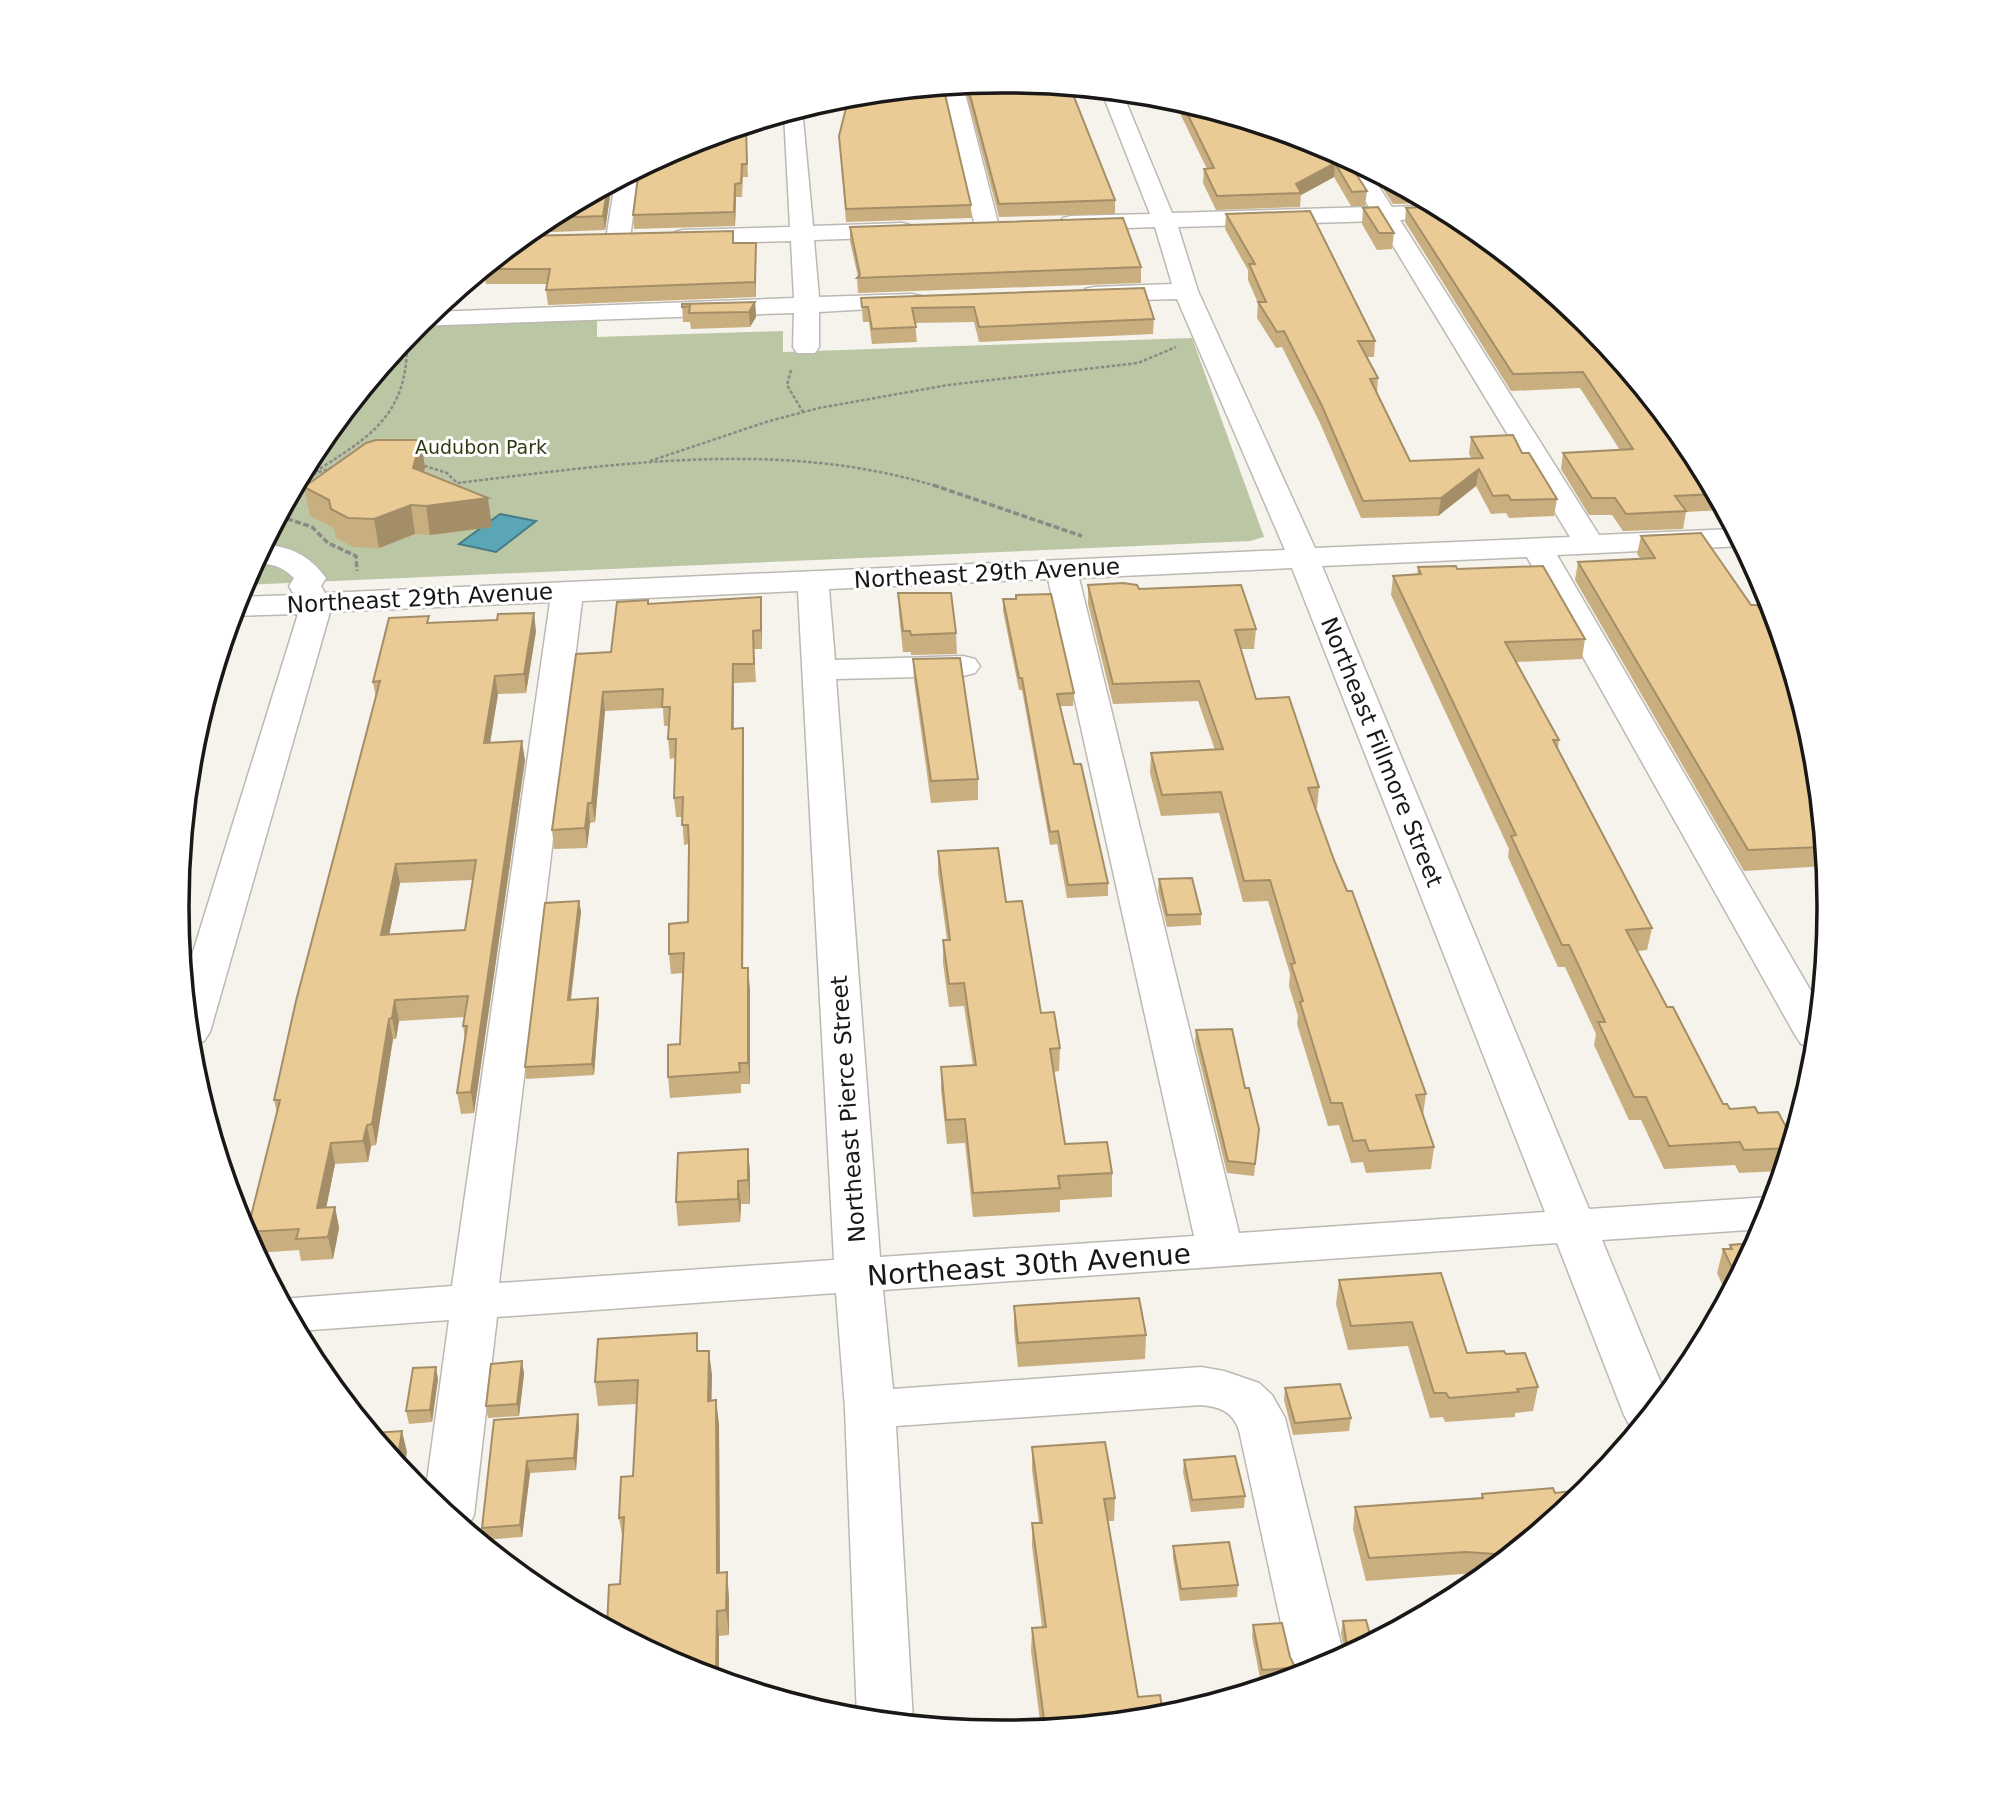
<svg xmlns="http://www.w3.org/2000/svg" width="2006" height="1813" font-family="'DejaVu Sans',sans-serif">
  <rect width="100%" height="100%" fill="#f6f2ec"/>
  <polygon fill="#bbc6a4" points="597,316 597,337 783,331 783,352 1192,338 1264,537 1250,541 243,585 316,447 418,324"/>
  <polygon fill="#5ba6b6" stroke="#477b86" stroke-width="2" points="500,514 536,521 496,552 459,544"/>
  <g fill="none" stroke-linecap="round" stroke-linejoin="round">
    <defs>
      <g id="minor">
        <polygon points="963,85 999,227 995,232 979,232 975,227 943,86"/>
        <path d="M1101,90L1122,92L1172,213L1369,207L1341,161L1344,157L1368,170L1392,207L1435,205L1455,216L1400,220L1599,535L1733,529L1742,546L1557,555L1819,1005L1815,1048L1801,1044L1795,1035L1527,557L1322,566L1589,1209L1769,1197L1773,1199L1763,1229L1602,1240L1666,1395L1637,1430L1631,1428L1624,1415L1557,1243L883,1290L893,1389L1201,1367L1224,1371L1259,1383L1272,1395L1285,1418L1344,1656L1319,1670L1295,1677L1291,1669L1239,1430C1232,1411 1220,1407 1201,1405L896,1426L913,1721L912,1724L857,1718L845,1409L836,1293L497,1317L474,1515L466,1530L425,1495L449,1320L298,1331L281,1299L452,1286L550,602L330,612L210,1032L204,1041L191,1045L184,981L298,614L232,616L238,597L294,595L289,586L294,578C281,565 272,565 255,562L264,545C291,546 310,556 326,578L321,586L325,593L1285,550L1177,299L1094,301L1085,299L1082,294L1085,289L1094,287L1172,284L1155,227L1071,230L1063,228L1059,223L1063,218L1071,216L1150,214ZM1378,221L1570,537L1315,548L1198,291L1178,227ZM1292,568L1545,1212L1239,1233L1079,578ZM1048,579L1194,1236L880,1257L836,679L963,676L975,673L980,666L975,659L963,656L835,660L829,589ZM798,591L834,1260L499,1283L582,601Z"/>
        <polygon points="802,108 813,226 902,223 910,225 914,230 910,235 902,237 814,240 819,297 912,294 921,296 924,301 921,306 819,312 819,347 815,353 797,353 793,347 794,313 416,326 432,312 794,298 791,241 683,244 675,242 671,237 675,232 683,230 790,227 784,114"/>
        <polygon points="635,171 638,176 630,239 626,244 610,244 606,239 615,182"/>
      </g>
    </defs>
    <use href="#minor" stroke="#bcb9b3" stroke-width="3"/>
    <g stroke="#8d8a86" stroke-width="2.5" stroke-dasharray="3.5 2" stroke-linecap="butt">
      <polyline points="791,370 787,385 803,412"/>
      <polyline points="650,461 766,422 819,408 948,385 1138,363 1176,347"/>
      <path d="M419,464L447,473L457,483C617,464 782,438 939,487"/>
      <polyline points="308,476 334,467"/>
      <path d="M297,484C357,442 408,426 407,342"/>
    </g>
    <g stroke="#8d8a86" stroke-width="3.5" stroke-dasharray="6 2.5" stroke-linecap="butt">
      <polyline points="933,485 1082,536"/>
      <polyline points="279,516 312,527 328,543 356,556 357,571"/>
    </g>
    <use href="#minor" fill="#fff" fill-rule="evenodd"/>
  </g>
  <g fill="#c9af80" fill-rule="evenodd">
    <polygon points="1003,80 1115,200 1115,214 999,217 964,84"/>
    <polygon points="943,86 971,205 971,218 846,222 839,136 846,109 840,109 839,97"/>
    <polygon points="1173,99 1319,144 1367,191 1365,206 1351,206 1334,177 1301,195 1300,207 1216,210 1203,183 1204,169 1207,169"/>
    <polygon points="750,124 750,132 746,132 748,177 743,177 742,197 736,197 735,226 634,229 633,215 638,172 637,170 687,143"/>
    <polygon points="1372,172 1430,203 1393,204"/>
    <polygon points="612,183 605,230 528,233 544,219"/>
    <polygon points="1363,208 1394,233 1392,249 1377,250 1362,224"/>
    <polygon points="1406,208 1690,448 1723,510 1686,512 1683,529 1623,531 1612,515 1589,515 1561,469 1563,453 1620,450 1580,388 1511,391 1405,222"/>
    <polygon points="1226,214 1375,341 1374,357 1367,357 1378,378 1377,392 1410,461 1472,459 1469,454 1471,437 1522,453 1557,499 1554,516 1509,518 1506,513 1491,514 1476,486 1438,516 1361,518 1320,423 1282,347 1276,348 1257,318 1258,303 1248,280 1248,270 1225,229"/>
    <polygon points="850,227 1141,267 1141,283 858,293 857,278 858,277 850,241"/>
    <polygon points="733,231 734,243 756,243 756,297 548,305 546,290 548,284 486,284 485,279 474,280 473,278 525,236"/>
    <polygon points="861,298 1154,319 1153,334 979,342 974,322 915,323 917,342 872,344 869,322 863,322"/>
    <polygon points="755,302 756,317 750,327 691,329 690,322 683,322 682,304"/>
    <polygon points="421,440 425,468 424,472 492,527 430,535 415,534 379,548 353,547 336,538 334,528 310,516 304,487"/>
    <polygon points="1641,536 1751,605 1813,746 1825,866 1744,871 1575,580 1578,562 1641,559 1637,554"/>
    <polygon points="1418,567 1457,569 1585,639 1582,659 1516,662 1559,740 1558,748 1652,928 1647,950 1638,951 1667,1007 1723,1104 1730,1109 1758,1113 1789,1148 1782,1171 1739,1173 1735,1165 1664,1169 1641,1120 1629,1120 1594,1045 1596,1034 1565,967 1558,967 1508,857 1509,849 1391,595 1393,576 1417,575"/>
    <polygon points="1088,585 1139,589 1256,629 1254,649 1241,649 1256,699 1319,787 1317,808 1315,808 1334,860 1426,1094 1423,1115 1434,1147 1431,1169 1366,1173 1363,1162 1351,1163 1339,1125 1328,1126 1297,1024 1298,1016 1289,986 1290,974 1268,901 1243,902 1219,813 1161,816 1150,773 1151,753 1215,750 1198,701 1113,704 1088,604"/>
    <polygon points="898,593 956,633 957,654 911,655 911,652 903,652 899,614"/>
    <polygon points="1016,595 1074,693 1073,706 1060,706 1074,764 1108,883 1108,896 1067,898 1057,844 1050,845 1022,690 1019,690 1003,611 1003,599 1016,599"/>
    <polygon points="761,597 762,649 754,649 756,682 734,683 734,728 744,747 743,968 750,989 750,1084 741,1084 741,1093 670,1098 668,1077 680,1044 683,973 671,974 669,954 688,922 689,844 684,845 682,817 676,817 674,798 675,758 670,759 668,739 669,726 664,726 663,708 605,711 595,822 590,823 587,848 554,849 552,830 611,652 649,604"/>
    <path d="M430,623L536,631L526,693L498,694L490,742L525,760L474,1113L461,1114L457,1093L465,1039L463,1026L465,1017L399,1021L396,1039H393L376,1145L371,1146L368,1162L335,1164L326,1207H335L339,1228L333,1259L301,1261L299,1250L256,1253L248,1238L247,1232L277,1113L274,1100L376,698L373,682ZM473,880L465,930L389,934L400,883Z"/>
    <polygon points="913,659 978,779 978,800 931,803 914,680"/>
    <polygon points="938,851 1006,902 1041,1013 1060,1048 1059,1071 1053,1072 1065,1144 1112,1173 1112,1197 1060,1200 1060,1212 973,1217 965,1143 947,1144 941,1090 941,1067 973,1065 964,1006 949,1007 943,963 943,940 947,940 938,873"/>
    <polygon points="1159,879 1201,914 1201,925 1167,927 1158,891"/>
    <polygon points="579,901 581,912 571,1000 598,998 599,1010 594,1075 526,1079 525,1067"/>
    <polygon points="1196,1030 1245,1088 1259,1129 1254,1176 1227,1173 1195,1042"/>
    <polygon points="748,1149 750,1173 750,1204 741,1204 740,1222 678,1226 676,1202"/>
    <polygon points="1755,1243 1727,1295 1717,1273 1723,1249 1729,1249 1730,1245"/>
    <polygon points="1339,1280 1467,1353 1506,1354 1538,1387 1533,1411 1515,1413 1515,1417 1445,1422 1443,1417 1430,1418 1408,1346 1348,1350 1336,1304"/>
    <polygon points="1014,1306 1146,1335 1145,1359 1018,1367 1014,1330"/>
    <polygon points="699,1351 712,1375 711,1401 716,1400 719,1425 720,1572 729,1597 729,1635 719,1636 719,1676 720,1676 721,1680 687,1669 620,1584 623,1541 619,1518 633,1476 637,1404 598,1406 595,1382"/>
    <polygon points="522,1361 524,1374 519,1416 488,1418 486,1406"/>
    <polygon points="438,1379 432,1422 409,1424 406,1411"/>
    <polygon points="1285,1388 1351,1418 1349,1431 1293,1435 1284,1400"/>
    <polygon points="578,1414 579,1427 576,1470 530,1473 522,1537 484,1540 482,1528 494,1420"/>
    <polygon points="1032,1447 1115,1498 1114,1521 1108,1521 1138,1697 1164,1717 1039,1729 1040,1721 1031,1651 1032,1628 1042,1627 1032,1546 1032,1523 1039,1523 1032,1470"/>
    <polygon points="1184,1460 1245,1496 1244,1508 1191,1512 1183,1472"/>
    <polygon points="1555,1493 1575,1500 1483,1576 1462,1574 1366,1581 1353,1529 1355,1507 1481,1498 1482,1494"/>
    <polygon points="1173,1546 1238,1585 1237,1597 1180,1601 1173,1558"/>
    <polygon points="1343,1621 1372,1642 1319,1670 1281,1681 1261,1683 1252,1637 1253,1625 1290,1657 1295,1667 1321,1660 1344,1648 1341,1634"/>
  </g>
  <g fill="#a48e68">
    <polygon points="1335,163 1334,177 1301,195 1296,184"/>
    <polygon points="612,183 605,230 603,216 608,185"/>
    <polygon points="735,184 736,197 735,226 734,212"/>
    <polygon points="756,243 756,297 755,282"/>
    <polygon points="755,302 756,317 750,327 749,312"/>
    <polygon points="421,440 425,468 418,496 413,468"/>
    <polygon points="1479,469 1476,486 1438,516 1441,498"/>
    <polygon points="488,498 492,527 430,535 426,506"/>
    <polygon points="411,505 415,534 379,548 374,519"/>
    <polygon points="761,597 762,616 762,649 761,630"/>
    <polygon points="534,613 536,631 526,693 524,674"/>
    <polygon points="733,664 734,683 733,748 732,729"/>
    <polygon points="495,676 498,694 487,762 484,743"/>
    <polygon points="603,692 605,711 595,822 592,803"/>
    <polygon points="743,728 744,747 743,989 742,968"/>
    <polygon points="522,741 525,760 474,1113 471,1092"/>
    <polygon points="588,803 590,823 587,848 585,828"/>
    <polygon points="396,864 400,883 385,955 381,935"/>
    <polygon points="579,901 581,912 569,1011 568,1000"/>
    <polygon points="748,968 750,989 750,1084 748,1063"/>
    <polygon points="598,998 599,1010 594,1075 592,1064"/>
    <polygon points="395,1000 399,1021 396,1039 392,1018"/>
    <polygon points="389,1019 393,1039 376,1145 372,1124"/>
    <polygon points="367,1125 371,1146 368,1162 363,1141"/>
    <polygon points="331,1143 335,1164 322,1229 317,1208"/>
    <polygon points="748,1149 750,1173 750,1204 748,1180"/>
    <polygon points="738,1181 741,1204 740,1222 738,1199"/>
    <polygon points="335,1207 339,1228 333,1259 328,1237"/>
    <polygon points="709,1351 712,1375 711,1425 708,1401"/>
    <polygon points="522,1361 524,1374 519,1416 517,1404"/>
    <polygon points="436,1367 438,1379 432,1422 430,1410"/>
    <polygon points="716,1400 719,1425 720,1597 717,1573"/>
    <polygon points="578,1414 579,1427 576,1470 574,1458"/>
    <polygon points="402,1431 407,1452 404,1472 397,1464"/>
    <polygon points="527,1461 530,1473 522,1537 520,1525"/>
    <polygon points="727,1572 729,1597 729,1635 726,1610"/>
    <polygon points="717,1611 719,1636 719,1679 716,1678"/>
  </g>
  <g fill="#eacb95" stroke="#a48e68" stroke-width="2" fill-rule="evenodd">
    <polygon points="1003,80 1070,87 1115,200 999,204 967,84"/>
    <polygon points="943,86 971,205 846,209 839,136 849,96 843,96"/>
    <polygon points="1181,101 1319,144 1346,158 1367,191 1352,192 1335,163 1296,184 1301,193 1217,196 1204,169 1214,168"/>
    <polygon points="746,126 747,164 742,164 741,183 735,184 734,212 633,215 639,169 687,143"/>
    <polygon points="1389,180 1405,190 1395,190"/>
    <polygon points="608,185 603,216 547,218"/>
    <polygon points="1436,206 1462,220 1587,323 1690,448 1715,494 1675,496 1686,511 1626,514 1615,498 1592,498 1563,453 1633,449 1583,372 1513,374 1406,208"/>
    <polygon points="1378,207 1394,233 1379,233 1363,208"/>
    <polygon points="1310,211 1375,341 1358,341 1378,378 1370,379 1410,461 1483,458 1471,437 1513,435 1522,453 1529,453 1557,499 1511,500 1508,495 1493,496 1479,469 1441,498 1363,501 1322,406 1284,331 1277,332 1258,302 1266,302 1249,264 1255,264 1226,214"/>
    <polygon points="1123,218 1141,267 857,278 860,275 850,227"/>
    <polygon points="733,231 733,243 756,243 755,282 546,290 550,269 484,269 525,236"/>
    <polygon points="1144,288 1154,319 979,327 974,307 912,308 916,327 872,329 868,307 862,307 861,298"/>
    <polygon points="755,302 749,312 689,313 690,306 682,307 682,304"/>
    <polygon points="376,440 421,440 413,468 488,498 426,506 411,505 374,519 348,518 331,509 329,500 304,487 366,443"/>
    <polygon points="1701,533 1751,605 1757,605 1780,637 1813,746 1823,847 1748,850 1578,562 1655,558 1641,536"/>
    <polygon points="1456,566 1457,569 1543,566 1585,639 1505,642 1559,740 1553,740 1652,928 1626,930 1667,1007 1673,1007 1723,1104 1727,1104 1730,1109 1755,1107 1758,1113 1778,1112 1792,1138 1789,1148 1744,1150 1740,1142 1669,1146 1646,1097 1634,1097 1598,1022 1605,1022 1569,945 1562,945 1511,836 1516,835 1393,576 1421,574 1418,567"/>
    <polygon points="1123,583 1137,585 1139,589 1241,585 1256,629 1235,630 1256,699 1289,697 1319,787 1308,788 1334,860 1347,891 1352,891 1426,1094 1416,1095 1434,1147 1369,1151 1365,1140 1353,1141 1342,1103 1331,1103 1300,1002 1303,1001 1291,964 1295,963 1270,880 1244,881 1221,792 1162,795 1151,753 1223,749 1199,681 1113,684 1088,585"/>
    <polygon points="898,593 951,593 956,633 911,635 910,631 903,631"/>
    <polygon points="1051,594 1074,693 1057,694 1074,764 1081,764 1108,883 1068,885 1058,831 1050,832 1022,678 1019,678 1003,599 1016,599 1016,595"/>
    <polygon points="761,597 761,630 753,631 754,664 733,664 732,729 743,728 742,968 748,968 748,1063 739,1063 740,1072 668,1077 668,1045 680,1044 684,953 669,954 669,924 688,922 689,845 688,825 682,825 683,797 674,798 676,739 668,739 670,707 662,707 663,689 603,692 592,803 588,803 585,828 552,830 576,654 611,652 617,602 648,600 648,604"/>
    <path d="M534,613L524,674L495,676L484,743L522,741L471,1092L457,1093L467,1026H463L468,996L395,1000L392,1018L389,1019L372,1124L367,1125L363,1141L331,1143L317,1208L335,1207L328,1237L296,1239L299,1229L247,1232L280,1100H274L296,1001L380,681L373,682L389,618L429,616L427,623L497,620L498,614ZM476,860L465,930L381,935L396,864Z"/>
    <polygon points="960,658 978,779 931,781 913,659"/>
    <polygon points="998,848 1006,902 1022,901 1041,1013 1054,1012 1060,1048 1050,1049 1065,1144 1107,1142 1112,1173 1058,1176 1060,1188 973,1193 965,1119 946,1120 941,1067 976,1065 964,983 949,984 943,940 950,940 938,851"/>
    <polygon points="1192,878 1201,914 1167,915 1159,879"/>
    <polygon points="579,901 568,1000 598,998 592,1064 525,1067 545,903"/>
    <polygon points="1232,1029 1245,1088 1249,1088 1259,1129 1255,1164 1228,1161 1196,1030"/>
    <polygon points="748,1149 748,1180 738,1181 738,1199 676,1202 678,1153"/>
    <polygon points="1755,1243 1737,1278 1723,1249 1732,1249 1730,1245"/>
    <polygon points="1441,1273 1467,1353 1504,1351 1506,1354 1525,1353 1538,1387 1517,1389 1519,1392 1449,1398 1446,1393 1434,1393 1412,1322 1351,1326 1339,1280"/>
    <polygon points="1139,1298 1146,1335 1018,1343 1014,1306"/>
    <polygon points="697,1333 697,1351 709,1351 708,1401 716,1400 717,1573 727,1572 726,1610 717,1611 716,1676 720,1676 720,1680 687,1669 607,1627 609,1585 620,1584 624,1517 619,1518 621,1477 633,1476 638,1380 595,1382 598,1339"/>
    <polygon points="522,1361 517,1404 486,1406 491,1364"/>
    <polygon points="436,1367 430,1410 406,1411 413,1368"/>
    <polygon points="1340,1384 1351,1418 1295,1423 1285,1388"/>
    <polygon points="578,1414 574,1458 527,1461 520,1525 482,1528 494,1420"/>
    <polygon points="402,1431 397,1464 372,1433"/>
    <polygon points="1105,1442 1115,1498 1104,1499 1138,1697 1160,1695 1162,1707 1207,1704 1164,1717 1040,1729 1039,1721 1044,1720 1032,1628 1046,1627 1032,1523 1042,1523 1032,1447"/>
    <polygon points="1235,1456 1245,1496 1192,1500 1184,1460"/>
    <polygon points="1553,1488 1555,1493 1572,1491 1575,1500 1498,1563 1495,1554 1466,1552 1369,1558 1355,1507 1483,1498 1482,1494"/>
    <polygon points="1229,1542 1238,1585 1181,1589 1173,1546"/>
    <polygon points="1366,1620 1372,1642 1327,1665 1262,1670 1253,1625 1282,1623 1290,1657 1295,1667 1321,1660 1347,1646 1343,1621"/>
  </g>
  <g text-anchor="middle" dominant-baseline="central" stroke-width="6" stroke-linejoin="round" paint-order="stroke">
    <g font-size="19" fill="#313c12" stroke="#fff">
      <text x="481" y="447">Audubon Park</text>
    </g>
    <g font-size="23" fill="#191816" stroke="#fff">
      <text transform="translate(987 573) rotate(-3)">Northeast 29th Avenue</text>
      <text transform="translate(420 598) rotate(-3)">Northeast 29th Avenue</text>
      <text transform="translate(1382 752) rotate(68)">Northeast Fillmore Street</text>
      <text transform="translate(848 1109) rotate(-94)">Northeast Pierce Street</text>
    </g>
    <g font-size="28" fill="#191816" stroke="#fff">
      <text transform="translate(1029 1265) rotate(-4)">Northeast 30th Avenue</text>
    </g>
  </g>
  <path d="M0 0H2006V1813H0ZM1002 93H1004A813 813 0 0 1 1817 906V907A813 813 0 0 1 1004 1720H1002A813 813 0 0 1 189 907V906A813 813 0 0 1 1002 93Z" fill="#fff" fill-rule="evenodd"/>
  <path fill="none" stroke="#191816" stroke-width="3.5" d="M1002 93H1004A813 813 0 0 1 1817 906V907A813 813 0 0 1 1004 1720H1002A813 813 0 0 1 189 907V906A813 813 0 0 1 1002 93Z"/>
</svg>
